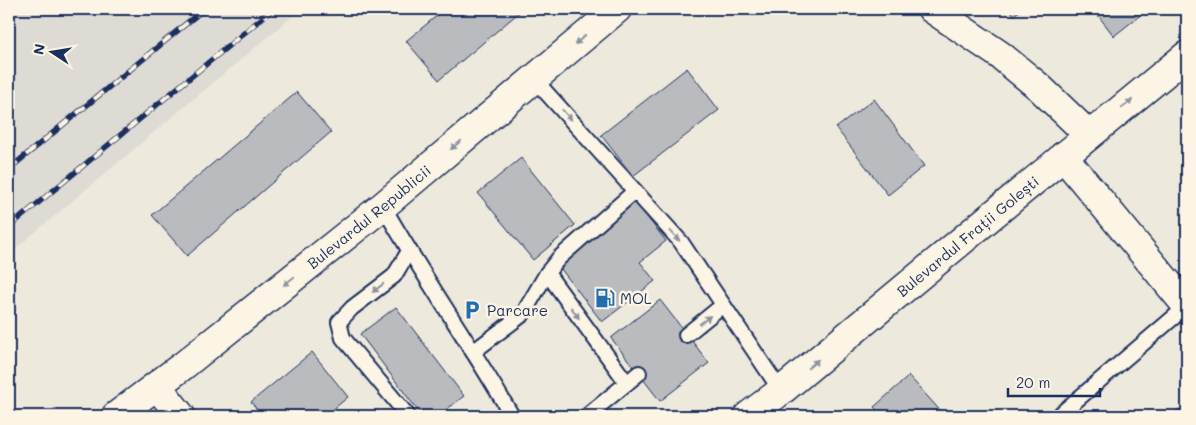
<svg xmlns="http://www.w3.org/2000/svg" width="1196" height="425" font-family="Mali,sans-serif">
  <rect width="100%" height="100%" fill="#eee9dd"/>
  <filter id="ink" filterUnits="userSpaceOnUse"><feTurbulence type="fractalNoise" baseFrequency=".02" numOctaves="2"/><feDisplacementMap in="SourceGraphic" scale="10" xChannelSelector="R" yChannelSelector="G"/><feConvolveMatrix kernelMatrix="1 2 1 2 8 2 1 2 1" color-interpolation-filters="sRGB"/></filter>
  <g filter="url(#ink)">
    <polygon fill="#dedbd4" points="9,9 301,9 9,254"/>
    <g fill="#babbbe" stroke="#1b2f5e">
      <polygon points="445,9 523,9 439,80 406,41"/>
      <polygon points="1009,9 1022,9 1014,15"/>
      <polygon points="1093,9 1148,9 1114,36"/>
      <polygon points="687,68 719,110 633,176 601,135"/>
      <polygon points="297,92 331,132 187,256 152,215"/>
      <polygon points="874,99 924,166 888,195 836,128"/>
      <polygon points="521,158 575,225 533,260 478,193"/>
      <polygon points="635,202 666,241 640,262 655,281 602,322 557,264"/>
      <polygon points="660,300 709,363 660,401 611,338"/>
      <polygon points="396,307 464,396 438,416 422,416 360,334"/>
      <polygon points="312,352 348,397 325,416 262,416 251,402"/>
      <polygon points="909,376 945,416 882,416 874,407"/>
      <polygon points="1179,409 1185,416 1169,416"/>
    </g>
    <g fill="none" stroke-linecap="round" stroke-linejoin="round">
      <defs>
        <g id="service">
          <polyline points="534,79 681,242 781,391"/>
          <path d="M383,206C424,278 471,345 512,416"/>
          <polyline points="547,273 627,383"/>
          <polyline points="686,335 723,305"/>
          <polyline points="473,352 523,314 547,273 559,258 635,191"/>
          <polyline points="408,416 343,338 339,322 352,308 394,276 409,251"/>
          <polyline points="587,416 639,373"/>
          <polyline points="1058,416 1187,306"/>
        </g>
        <g id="tertiary">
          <polyline points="932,9 1000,55 1039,87 1089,135"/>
          <polyline points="1063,156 1187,306"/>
        </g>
        <g id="primary">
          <polyline points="157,386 181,416"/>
          <path id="s1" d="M116,416L184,365L383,206L617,9"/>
          <path id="s2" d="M748,416L781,391L989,218L1187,55"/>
        </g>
      </defs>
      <use href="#service" stroke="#1b2f5e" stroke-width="18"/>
      <use href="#tertiary" stroke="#1b2f5e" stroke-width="31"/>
      <use href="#primary" stroke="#1b2f5e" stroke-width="31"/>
      <use href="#service" stroke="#fcf5e5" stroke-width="14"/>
      <use href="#tertiary" stroke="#fcf5e5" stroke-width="28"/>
      <use href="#primary" stroke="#fcf5e5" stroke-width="28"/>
      <defs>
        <g id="rail">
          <polyline points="9,169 204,9"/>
          <polyline points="9,227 273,9"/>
        </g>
      </defs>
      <use href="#rail" stroke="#1b2f5e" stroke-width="5.5"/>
      <use href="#rail" stroke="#fcf5e5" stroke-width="4" stroke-dasharray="11" stroke-linecap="butt"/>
    </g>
    <defs><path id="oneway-solid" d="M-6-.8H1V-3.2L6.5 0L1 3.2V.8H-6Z" transform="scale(1.25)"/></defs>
    <g fill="#8c92a2">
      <use href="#oneway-solid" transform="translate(580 40) rotate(140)"/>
      <use href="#oneway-solid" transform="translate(1127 104) rotate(-39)"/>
      <use href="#oneway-solid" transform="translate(567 115) rotate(48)"/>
      <use href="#oneway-solid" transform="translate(456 145) rotate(140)"/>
      <use href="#oneway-solid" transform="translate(675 236) rotate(48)"/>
      <use href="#oneway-solid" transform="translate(289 281) rotate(141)"/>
      <use href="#oneway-solid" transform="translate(378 288) rotate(142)"/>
      <use href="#oneway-solid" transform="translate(575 313) rotate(54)"/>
      <use href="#oneway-solid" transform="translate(705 320) rotate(-38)"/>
      <use href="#oneway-solid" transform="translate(813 364) rotate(-40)"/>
    </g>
  </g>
  <defs>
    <symbol id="fuel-bare" viewBox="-9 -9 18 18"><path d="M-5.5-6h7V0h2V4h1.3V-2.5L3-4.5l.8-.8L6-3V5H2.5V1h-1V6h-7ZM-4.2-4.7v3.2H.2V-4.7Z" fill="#1f6fb2" stroke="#fcf5e5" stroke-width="2.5" paint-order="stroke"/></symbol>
    <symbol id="parking-bare" viewBox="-9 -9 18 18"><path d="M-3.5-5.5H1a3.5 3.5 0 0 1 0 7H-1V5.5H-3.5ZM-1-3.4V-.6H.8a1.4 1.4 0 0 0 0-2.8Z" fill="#1f6fb2" stroke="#fcf5e5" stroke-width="2.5" paint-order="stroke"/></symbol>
  </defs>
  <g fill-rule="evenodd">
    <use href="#fuel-bare" x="591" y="284" width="28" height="28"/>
    <use href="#parking-bare" x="458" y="296" width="28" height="28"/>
  </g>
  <g text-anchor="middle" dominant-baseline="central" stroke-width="5" stroke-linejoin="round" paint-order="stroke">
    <g font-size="15" fill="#1b2f5e" stroke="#fcf5e5">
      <text stroke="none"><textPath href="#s1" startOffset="322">Bulevardul Republicii</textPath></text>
      <text stroke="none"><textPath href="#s2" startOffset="284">Bulevardul Frații Golești</textPath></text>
    </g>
    <g font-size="15" fill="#1b2f5e" stroke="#fcf5e5" text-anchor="start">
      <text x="620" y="298">MOL</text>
      <text x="487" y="310">Parcare</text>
    </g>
  </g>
  <rect width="1196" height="425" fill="none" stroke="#fcf5e5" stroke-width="30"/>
  <rect x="15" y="15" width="1166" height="395" fill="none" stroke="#1b2f5e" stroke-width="2" filter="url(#ink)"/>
  <g transform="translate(52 52) rotate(282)" stroke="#fcf5e5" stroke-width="4" paint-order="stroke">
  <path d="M0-4L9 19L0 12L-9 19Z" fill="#1b2f5e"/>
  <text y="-8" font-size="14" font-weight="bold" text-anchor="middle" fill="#1b2f5e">N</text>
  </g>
  <path d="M1008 388v8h92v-8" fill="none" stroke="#1b2f5e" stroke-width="2.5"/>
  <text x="1016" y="388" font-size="15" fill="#1b2f5e" stroke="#fcf5e5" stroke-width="4" paint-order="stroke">20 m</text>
</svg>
